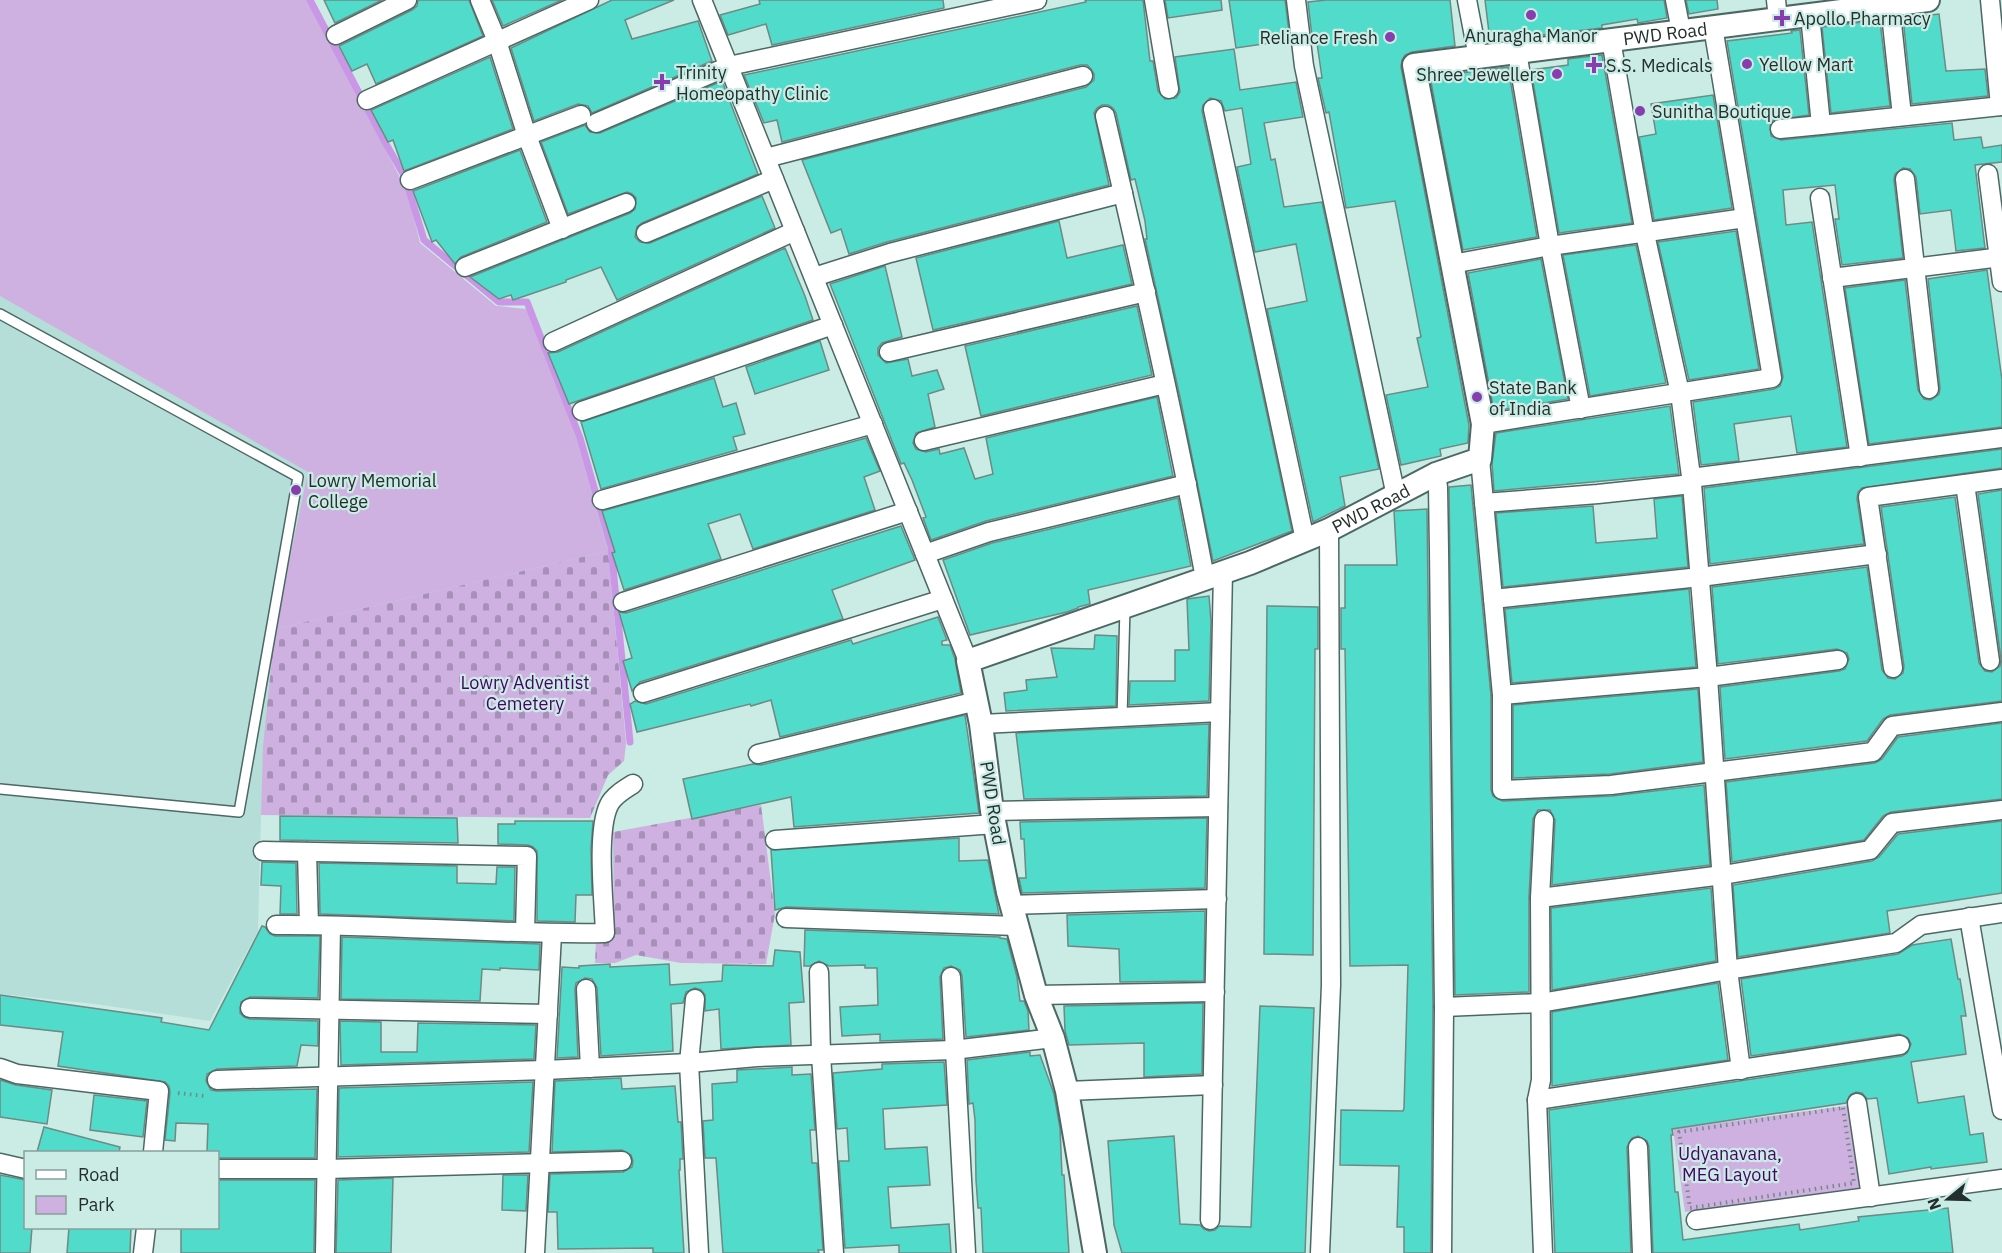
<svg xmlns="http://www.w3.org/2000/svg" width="2002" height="1253" font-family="'IBM Plex Sans',sans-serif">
  <defs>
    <pattern id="cemetery-stones" width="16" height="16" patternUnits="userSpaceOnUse" patternTransform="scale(1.5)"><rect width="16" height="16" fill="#ceb1e1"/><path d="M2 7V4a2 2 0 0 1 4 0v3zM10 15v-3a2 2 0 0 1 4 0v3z" fill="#a790b7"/></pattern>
  </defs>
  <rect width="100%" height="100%" fill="#cbebe5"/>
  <polygon fill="#b6ded8" points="0,0 307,0 407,191 420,243 496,306 527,309 577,440 607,540 626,743 624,761 608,775 590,818 261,815 258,931 210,1021 95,1004 0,994"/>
  <g fill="#ceb1e1">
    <polygon points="0,0 307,0 407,191 420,243 496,306 527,309 577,440 608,551 275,629 308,472 0,296"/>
    <polygon points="1852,1105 1864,1187 1685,1212 1673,1129"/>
  </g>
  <g fill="url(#cemetery-stones)">
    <polygon points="608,551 626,743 624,761 608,775 590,818 261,815 263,746 275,629"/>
    <polygon points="761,805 775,914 766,964 681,963 636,955 615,963 595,963 596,939 614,934 613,832"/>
  </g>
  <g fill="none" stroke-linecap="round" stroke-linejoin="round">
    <polyline stroke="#c997e6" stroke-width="7" points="310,0 386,144 405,177 424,240 499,302 527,302 580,438 611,547 630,742"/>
  </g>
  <g fill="#51dbca" stroke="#6d8a85" stroke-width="1.5">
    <polygon points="324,0 382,0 335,23"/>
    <polygon points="418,0 469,0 483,36 376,84 367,64 352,71 339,46 412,10 417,6"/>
    <polygon points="492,0 562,0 503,26"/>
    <polygon points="612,0 674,0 625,20 632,39 698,21 712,61 592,113 588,106 578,104 534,121 511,48"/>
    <polygon points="759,0 943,0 944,8 772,45 766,24 728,35 720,15 760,4"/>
    <polygon points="1085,0 1143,0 1150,61 1153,61 1158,91 1165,99 1176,98 1180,92 1175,57 1234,49 1240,90 1296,82 1303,117 1264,123 1271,160 1275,159 1284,207 1322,202 1379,469 1340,477 1345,506 1313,522 1267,309 1307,301 1296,244 1255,252 1237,167 1251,164 1242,108 1225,111 1221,101 1210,98 1203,105 1202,111 1292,531 1213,561 1181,402 1145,239 1147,239 1145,221 1135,179 1131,180 1116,113 1113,108 1108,105 1102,105 1097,108 1094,113 1109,185 887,242 849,254 841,229 831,233 802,160 1086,87 1094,80 1094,74 1091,69 1087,65 1080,65 782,142 777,120 764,123 744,75 1086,2"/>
    <polygon points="1165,0 1221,0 1222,10 1168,18"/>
    <polygon points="1229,0 1285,0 1290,40 1236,48"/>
    <polygon points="1326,0 1450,0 1455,46 1412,52 1405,55 1402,60 1401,67 1469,425 1468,443 1440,449 1441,456 1401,465 1386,395 1428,387 1417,338 1421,337 1395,201 1346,208 1329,112 1326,113 1318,78 1322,78 1316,36 1312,37 1308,2"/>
    <polygon points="1485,0 1664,0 1667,18 1638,23 1637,19 1602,25 1602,28 1490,41"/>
    <polygon points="1686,0 1717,0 1718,9 1689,14"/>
    <polygon points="1939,14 1946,71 1985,69 1988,96 1912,104 1903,18"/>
    <polygon points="1878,20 1880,21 1890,106 1831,113 1822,27"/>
    <polygon points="1800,30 1809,115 1774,120 1770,125 1771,136 1781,140 1952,123 1954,140 1981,137 1983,148 2002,145 2002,162 1975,165 1985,248 1956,251 1951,210 1920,214 1916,177 1910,169 1903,168 1895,174 1894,180 1903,258 1842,265 1835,219 1839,219 1835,185 1783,190 1786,225 1812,222 1847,447 1797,453 1791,416 1734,424 1739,461 1701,465 1693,402 1774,389 1780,386 1783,377 1727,41 1792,33 1791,31"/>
    <polygon points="1602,55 1632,223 1559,233 1531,70 1568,65 1568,59"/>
    <polygon points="490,57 513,129 404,171 393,140 388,142 371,110"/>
    <polygon points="1508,67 1537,237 1463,250 1430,77"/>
    <polygon points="722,81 758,174 642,223 637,227 635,237 640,242 650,243 762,196 775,228 617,300 601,267 566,280 566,282 513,300 511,295 499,299 470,277 630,213 635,209 636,198 632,194 627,192 568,214 541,142 585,125 590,132 600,133"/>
    <polygon points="1713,95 1732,208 1654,220 1639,137 1656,134 1651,104"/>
    <polygon points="520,150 547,222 461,257 455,264 436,240 432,242 413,191"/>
    <polygon points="1059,221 1067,258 1123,245 1132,284 933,330 916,258"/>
    <polygon points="1736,231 1759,369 1689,380 1658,242"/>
    <polygon points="1636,245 1666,383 1590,396 1563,255"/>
    <polygon points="785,248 805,296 813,320 569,404 548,353 558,352"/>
    <polygon points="1541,259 1568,399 1494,411 1468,273"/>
    <polygon points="885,266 902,337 882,343 878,348 878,355 886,363 908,359 912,376 937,370 944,389 928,394 935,427 916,433 913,443 916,449 926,452 939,449 940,454 964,448 975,479 993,474 986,438 1157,397 1173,476 986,521 931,540 923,518 926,517 912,480 904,463 901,464 830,284"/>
    <polygon points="1987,270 2002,380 2002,427 1869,444 1845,288 1905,280 1918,390 1924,399 1931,400 1939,394 1940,388 1928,279"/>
    <polygon points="1137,306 1152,375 981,416 965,346"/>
    <polygon points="820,341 829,370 755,394 746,367"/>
    <polygon points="714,378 723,407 736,403 745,434 733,437 737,450 601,489 581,422"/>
    <polygon points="1670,406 1679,474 1494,491 1492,463 1496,433"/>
    <polygon points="866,438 880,471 864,477 875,510 753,549 740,514 708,524 721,559 624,590 612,553 615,552 602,511"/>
    <polygon points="2002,449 2002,468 1862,488 1858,492 1857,499 1864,544 1710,564 1704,488"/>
    <polygon points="1471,485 1491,696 1491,790 1493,796 1503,801 1612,796 1704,785 1710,865 1552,885 1555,820 1550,810 1538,810 1533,819 1529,897 1529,992 1455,995 1449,487"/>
    <polygon points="2002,490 2002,701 1890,715 1883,719 1867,741 1725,759 1720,687 1839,671 1845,669 1849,659 1847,653 1837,649 1718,664 1712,587 1867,567 1882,670 1888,678 1895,679 1903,673 1904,666 1881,507 1955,497 1979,663 1985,671 1992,672 2000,666 2001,659 1978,494"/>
    <polygon points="1682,496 1688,567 1503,587 1496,513 1593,506 1596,543 1657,538 1654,499"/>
    <polygon points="1178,498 1191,566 1088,590 1090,604 1078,607 1078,608 1067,612 970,635 943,560 992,543"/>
    <polygon points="1427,509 1433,1007 1431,1253 1404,1253 1404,1227 1397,1227 1399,1166 1340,1165 1341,1110 1403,1111 1404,1108 1408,965 1350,966 1345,649 1341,649 1341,608 1345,608 1345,565 1397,565 1394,511"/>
    <polygon points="901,526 915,560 832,590 843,619 640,682 632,691 623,661 632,658 619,612 626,613"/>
    <polygon points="1689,589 1696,667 1512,683 1505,609"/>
    <polygon points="1209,596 1211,621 1209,701 1129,705 1130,681 1175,681 1175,650 1189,650 1187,599"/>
    <polygon points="1267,606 1318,607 1318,649 1315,649 1313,955 1264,954"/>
    <polygon points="938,617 947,640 942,641 942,645 950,645 955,659 961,693 780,737 771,700 751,706 750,704 637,732 630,704 635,701 646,704 851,640 853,644"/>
    <polygon points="1095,635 1117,636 1116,706 1006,711 1004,693 1027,690 1026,680 1057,677 1051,648 1094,649"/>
    <polygon points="1698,689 1703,762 1610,774 1513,778 1513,705"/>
    <polygon points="965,715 979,813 794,827 791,797 692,819 683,779 753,764 761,765"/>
    <polygon points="2002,723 2002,799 1891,812 1883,816 1864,840 1732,862 1726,782 1875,763 1882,759 1898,737"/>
    <polygon points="1209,724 1207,796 1024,799 1016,733"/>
    <polygon points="280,816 457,818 458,843 280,840"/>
    <polygon points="1207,818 1205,888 1022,893 1019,878 1026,878 1024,839 1021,839 1020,822"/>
    <polygon points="515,821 593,821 591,849 592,895 576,895 575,922 537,921 537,851 533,847 528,845 498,844 498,824 515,824"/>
    <polygon points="2002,821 2002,893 1887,911 1890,933 1738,957 1733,885 1872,861 1879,857 1898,834"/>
    <polygon points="959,838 959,861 988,860 999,914 786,907 775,910 771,850"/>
    <polygon points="262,862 296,863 297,914 280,914 281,886 261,885"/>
    <polygon points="319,863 457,866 457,883 496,884 497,867 515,867 514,921 320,914"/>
    <polygon points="1711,888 1716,961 1552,990 1551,908"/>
    <polygon points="1205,911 1204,981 1120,982 1119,949 1068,946 1067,915"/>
    <polygon points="262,926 265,927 270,934 275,936 320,936 318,998 250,997 241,1002 240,1013 244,1017 250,1019 318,1021 318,1046 301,1045 297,1066 217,1069 207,1074 206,1081 211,1090 217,1091 317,1089 315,1158 218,1158 218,1152 207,1152 208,1124 176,1123 175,1141 165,1140 170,1092 169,1086 165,1082 58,1066 63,1032 0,1025 0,995 162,1018 161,1022 209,1030"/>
    <polygon points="805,930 1000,937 1000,938 1007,939 1017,977 1020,1001 1024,1001 1028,1011 1029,1030 966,1037 962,976 960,970 951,966 944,968 940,977 943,1039 880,1041 880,1034 842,1036 840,1007 878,1005 877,968 865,968 865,965 829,966 819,961 810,966 804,966"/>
    <polygon points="342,937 540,944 539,970 500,968 500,970 482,969 480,1001 341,999"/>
    <polygon points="1951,939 1958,979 1960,979 1966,1016 1961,1016 1966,1054 1911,1062 1918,1103 1964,1096 1970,1135 1983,1133 1987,1162 1931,1169 1931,1167 1889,1174 1877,1098 1867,1099 1862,1093 1856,1092 1850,1095 1846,1103 1672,1129 1673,1135 1671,1135 1675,1192 1678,1192 1683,1240 1799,1224 1800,1230 1859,1221 1858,1217 1948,1208 1953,1253 1653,1253 1649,1147 1647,1141 1638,1136 1632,1138 1627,1147 1631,1253 1555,1253 1549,1110 1902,1056 1907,1053 1911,1044 1908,1038 1899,1034 1751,1056 1741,979 1898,954 1912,945"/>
    <polygon points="775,950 800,952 804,1002 789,1003 791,1045 721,1049 719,1009 705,1011 705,995 701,990 695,988 686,992 683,1003 671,1004 673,1051 601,1056 597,988 592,979 585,978 576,983 575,989 578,1057 557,1058 562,967 579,968 579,966 610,964 610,967 669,964 670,985 722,981 723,965 773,966"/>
    <polygon points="1718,983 1728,1060 1552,1086 1552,1012"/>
    <polygon points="1203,1003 1202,1074 1144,1077 1144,1043 1069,1045 1065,1031 1064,1006"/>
    <polygon points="1260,1006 1314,1008 1305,1253 1122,1253 1114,1225 1108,1141 1174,1136 1180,1224 1200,1225 1204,1229 1209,1231 1215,1230 1219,1226 1251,1227"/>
    <polygon points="340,1021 381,1022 381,1052 417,1052 418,1023 536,1025 534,1059 341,1065"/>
    <polygon points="1030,1052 1030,1056 1040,1055 1054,1094 1060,1128 1062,1175 1064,1175 1069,1253 983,1253 981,1208 978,1208 976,1180 975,1120 973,1103 969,1104 967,1060"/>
    <polygon points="944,1062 947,1105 883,1109 885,1149 927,1147 930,1185 888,1187 891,1228 949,1224 951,1253 899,1253 899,1245 845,1248 839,1161 849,1161 847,1128 837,1129 833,1073 882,1069 882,1064"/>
    <polygon points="792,1067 792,1075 811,1074 815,1130 810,1130 812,1163 817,1163 823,1250 818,1250 819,1253 723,1253 716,1158 705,1158 703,1121 713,1120 712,1084 737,1082 737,1070"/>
    <polygon points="621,1078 622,1089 675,1086 678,1122 681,1122 683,1159 680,1159 680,1170 679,1170 684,1253 653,1253 653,1248 558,1249 557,1212 548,1212 550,1174 623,1172 632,1167 633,1161 631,1155 622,1150 552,1152 555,1081"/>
    <polygon points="0,1080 16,1085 52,1090 47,1124 0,1117"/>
    <polygon points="533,1082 529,1152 338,1157 339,1088"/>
    <polygon points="94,1095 147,1101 143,1137 90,1130"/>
    <polygon points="44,1127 120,1147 119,1152 37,1152"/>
    <polygon points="0,1175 26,1180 26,1227 32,1227 30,1253 0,1253"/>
    <polygon points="503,1175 528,1175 526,1211 502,1210"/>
    <polygon points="393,1178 391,1253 336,1253 338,1180"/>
    <polygon points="218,1180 315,1180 314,1253 181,1253 181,1227 218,1227"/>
    <polygon points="69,1227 131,1227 130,1253 67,1253"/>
  </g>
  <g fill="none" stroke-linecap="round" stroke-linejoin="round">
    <defs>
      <g id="service">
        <polyline points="0,314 298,477 239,812 0,789"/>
        <polyline points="1122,717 1125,608"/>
      </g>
      <g id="minor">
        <polyline points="480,0 497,41 527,136 562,229"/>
        <polyline points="702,0 968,661"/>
        <polyline points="1154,0 1169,89"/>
        <polyline points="1296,0 1304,66 1396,496"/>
        <polyline points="1467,0 1478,57"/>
        <polyline points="1675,0 1681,31"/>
        <polyline points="1776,0 1778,19"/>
        <polyline points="1990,0 2000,106"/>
        <polyline points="1890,5 1902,116"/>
        <polyline points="1810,15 1821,125 2002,106"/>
        <polyline points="336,35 407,0"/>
        <polyline points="1611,40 1645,234 1680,393 1692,484 1708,677 1728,970 1741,1070"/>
        <polyline points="1517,52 1550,246 1581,409"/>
        <polyline points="367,100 589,0"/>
        <polyline points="1213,109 1305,540"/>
        <path d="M1105,116C1141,270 1176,423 1205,578"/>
        <polyline points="596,123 729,66 1037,0"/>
        <polyline points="1780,129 1821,125"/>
        <polyline points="766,158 1083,76"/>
        <polyline points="1988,174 2002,282"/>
        <polyline points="1905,179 1929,389"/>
        <polyline points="410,180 581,115"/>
        <polyline points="1820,198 1860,457"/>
        <polyline points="646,233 774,179"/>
        <polyline points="1452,264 1550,246 1745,218"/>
        <polyline points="465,267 626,203"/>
        <polyline points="814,277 890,253 1123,193"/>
        <polyline points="1832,278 2002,257"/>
        <polyline points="553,342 795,231"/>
        <polyline points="889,352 1146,292"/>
        <polyline points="582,411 833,325"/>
        <polyline points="1483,424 1772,378 1713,27"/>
        <polyline points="924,441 1165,384"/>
        <polyline points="1480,459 1502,695 1502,790 1611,785 1873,752 1892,726 2002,712"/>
        <polyline points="1436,474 1438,487 1439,550 1444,1007 1442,1253"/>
        <polyline points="1691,478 2002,438"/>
        <polyline points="1965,484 1990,661"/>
        <polyline points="602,500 873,424"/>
        <polyline points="1484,503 1598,494 1692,484"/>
        <polyline points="925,554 989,532 1187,484"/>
        <polyline points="1493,599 1700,577 1877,554"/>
        <polyline points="623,602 908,511"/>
        <polyline points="1893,668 1868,497 2002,479"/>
        <polyline points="643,693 943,599"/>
        <polyline points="1502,695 1708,677 1838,660"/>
        <polyline points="981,724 1220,712"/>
        <polyline points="758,754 977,701"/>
        <polyline points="992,811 1218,807"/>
        <polyline points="775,840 995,824"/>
        <polyline points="263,851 527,856 525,932"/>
        <polyline points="307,852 309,925"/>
        <polyline points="1540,898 1723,875 1870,850 1892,823 2002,810"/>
        <polyline points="1011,905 1217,899"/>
        <polyline points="1969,917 2002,1110"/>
        <polyline points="786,918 1017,926"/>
        <path d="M276,925C386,924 496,935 605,933C604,902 596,831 609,805C613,796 625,789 633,784"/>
        <polyline points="819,972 821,1055 834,1253"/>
        <polyline points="951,977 966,1253"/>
        <polyline points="586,989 590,1068"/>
        <polyline points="1036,995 1215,992"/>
        <polyline points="695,999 689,1063 699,1253"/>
        <polyline points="1444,1007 1540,1003 1629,988 1728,970 1896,943 1921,925 2002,913"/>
        <polyline points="250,1008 548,1014"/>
        <polyline points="0,1068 17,1074 159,1091 153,1152"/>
        <polyline points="217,1080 545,1070 689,1063 757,1057 953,1050 1053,1038"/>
        <polyline points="1067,1091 1213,1085"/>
        <polyline points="1537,1100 1900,1045"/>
        <polyline points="1857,1103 1871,1197"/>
        <polyline points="1638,1147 1642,1253"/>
        <polyline points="0,1163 26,1169"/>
        <polyline points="218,1169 326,1169 622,1161"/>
        <polyline points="1210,1220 1223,571"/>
        <polyline points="1696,1220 2002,1179"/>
        <polyline points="143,1253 146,1228"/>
        <polyline points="325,1253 331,926"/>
        <polyline points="535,1253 552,934"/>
        <polyline points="1320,1253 1331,985 1329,530"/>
        <polyline points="1543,1253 1537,1100 1541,1080 1540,898 1544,820"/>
      </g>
      <g id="tertiary">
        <path id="s1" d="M1095,1253L1067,1091L1053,1038L1036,995L1008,892L992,811L981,724L968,661L1250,563L1329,530L1436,474L1480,459L1483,424L1414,65L1928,0"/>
      </g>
    </defs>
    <use href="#service" stroke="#4c6864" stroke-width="12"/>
    <use href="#minor" stroke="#4c6864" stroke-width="21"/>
    <use href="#tertiary" stroke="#4c6864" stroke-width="26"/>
    <g stroke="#748a86" stroke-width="4" stroke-dasharray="1.5 4.5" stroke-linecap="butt">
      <polyline points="178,1093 204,1096 205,1093"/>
      <polygon points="1843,1108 1854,1183 1690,1208 1679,1132"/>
    </g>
    <use href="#service" stroke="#fff" stroke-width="9"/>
    <use href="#minor" stroke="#fff" stroke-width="18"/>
    <use href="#tertiary" stroke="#fff" stroke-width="22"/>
  </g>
  <g fill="#883dae" stroke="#cbebe5" stroke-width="2">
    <circle cx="1531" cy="15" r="6"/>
    <path d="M1779 9h6v6h6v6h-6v6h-6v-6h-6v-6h6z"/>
    <circle cx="1390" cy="37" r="6"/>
    <circle cx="1747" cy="64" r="6"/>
    <path d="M1591 56h6v6h6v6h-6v6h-6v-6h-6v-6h6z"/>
    <circle cx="1557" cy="74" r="6"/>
    <path d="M659 73h6v6h6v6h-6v6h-6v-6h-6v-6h6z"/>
    <circle cx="1640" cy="111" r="6"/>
    <circle cx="1477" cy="397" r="6"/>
    <circle cx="296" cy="490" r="6"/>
  </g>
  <g text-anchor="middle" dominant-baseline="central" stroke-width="4.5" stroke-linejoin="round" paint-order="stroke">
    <g font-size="18" fill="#232f2d" stroke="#cbebe5" text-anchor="start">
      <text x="1794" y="18">Apollo Pharmacy</text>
      <text x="1531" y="35" text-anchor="middle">Anuragha Manor</text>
      <text x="1378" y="37" text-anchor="end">Reliance Fresh</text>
      <text x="1759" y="64">Yellow Mart</text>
      <text x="1606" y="65">S.S. Medicals</text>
      <text x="676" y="72">Trinity<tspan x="676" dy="21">Homeopathy Clinic</tspan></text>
      <text x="1545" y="74" text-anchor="end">Shree Jewellers</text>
      <text x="1652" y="111">Sunitha Boutique</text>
      <text x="1489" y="387">State Bank<tspan x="1489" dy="21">of India</tspan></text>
      <text x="308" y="480">Lowry Memorial<tspan x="308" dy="21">College</tspan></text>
    </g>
    <g font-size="18" fill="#232f2d" stroke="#cbebe5">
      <text stroke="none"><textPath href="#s1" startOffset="1812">PWD Road</textPath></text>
      <text stroke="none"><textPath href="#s1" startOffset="1038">PWD Road</textPath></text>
      <text transform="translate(993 803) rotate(81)">PWD Road</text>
    </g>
    <g font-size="18" fill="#480164" stroke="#cbebe5">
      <text x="525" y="682">Lowry Adventist<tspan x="525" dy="21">Cemetery</tspan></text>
      <text x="1730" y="1153">Udyanavana,<tspan x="1730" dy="21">MEG Layout</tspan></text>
    </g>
  </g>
  <rect x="24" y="1151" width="195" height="78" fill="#cbebe5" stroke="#88a09b" stroke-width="1.5"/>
  <rect x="36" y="1170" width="30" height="9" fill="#ffffff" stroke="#88a09b" stroke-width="1.5"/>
  <text x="78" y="1181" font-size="18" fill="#232f2d">Road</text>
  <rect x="36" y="1196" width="30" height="18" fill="#ceb1e1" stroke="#88a09b" stroke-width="1.5"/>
  <text x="78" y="1211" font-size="18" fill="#232f2d">Park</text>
  <g transform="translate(1948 1199) rotate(251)" stroke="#cbebe5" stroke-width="4.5" paint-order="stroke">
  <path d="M0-4.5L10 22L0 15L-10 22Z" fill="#232f2d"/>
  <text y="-9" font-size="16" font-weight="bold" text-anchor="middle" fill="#232f2d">N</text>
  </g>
</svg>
